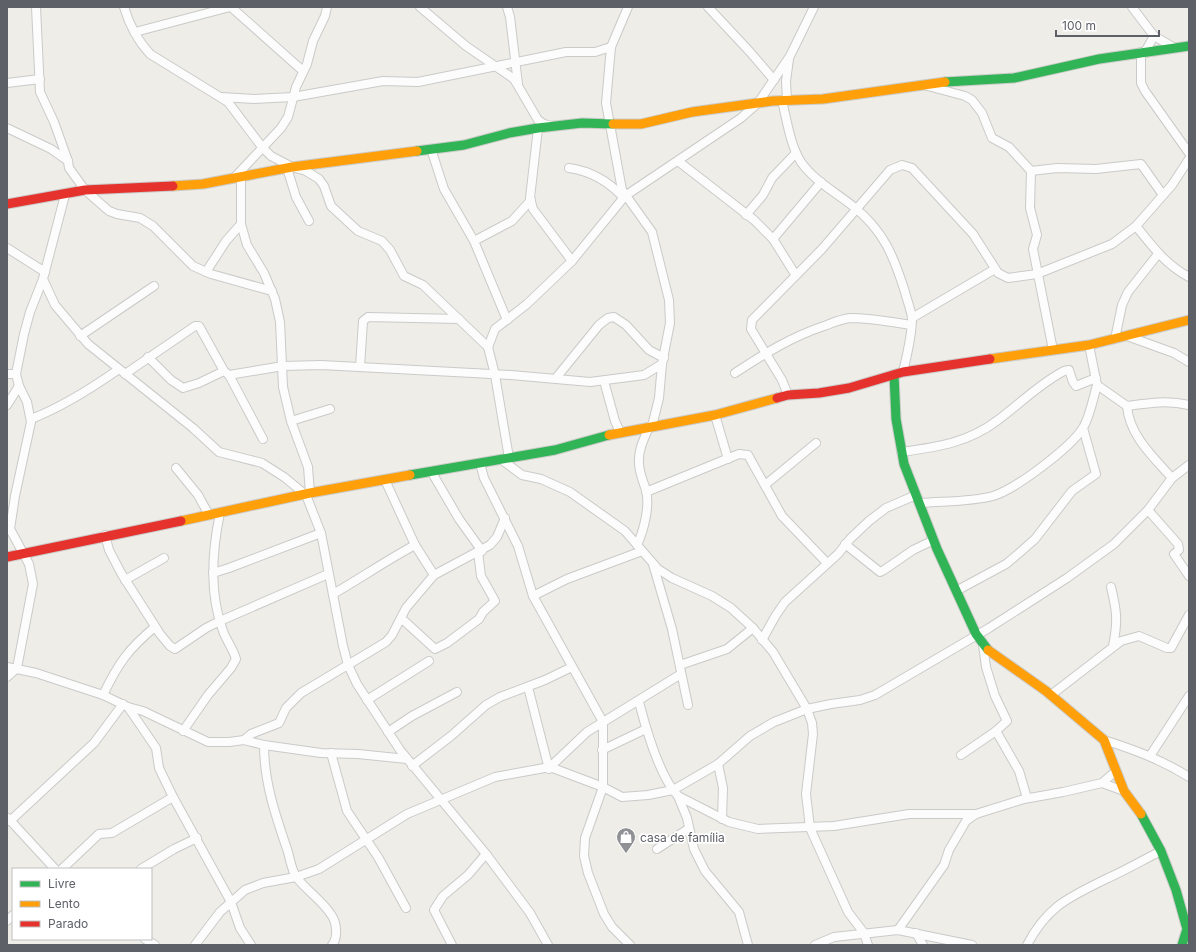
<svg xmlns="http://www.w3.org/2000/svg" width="1196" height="952" font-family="Inter,sans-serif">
  <rect width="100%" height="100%" fill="#eeede8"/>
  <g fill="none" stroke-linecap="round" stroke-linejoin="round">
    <defs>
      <g id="street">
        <polyline points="36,7 40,92 54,122 68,161 69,168 85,190 109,211 117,214 140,218 153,226 193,266 211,274 272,291"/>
        <path d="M124,7C129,24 138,41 150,54L228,102L262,147L271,156L292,167L306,171L319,179L324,186L331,206L358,231L382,241L390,250L404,276L423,285L488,347"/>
        <polyline points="231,7 303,71"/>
        <polyline points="420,7 466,46 514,79 538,120 544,124 552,126"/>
        <polyline points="507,7 510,17 518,84"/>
        <polyline points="628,7 611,47 606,103 622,190 652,232 669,300 670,323 662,364 659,398 652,426"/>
        <polyline points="708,7 750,52 774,80"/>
        <polyline points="1132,7 1154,36 1175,48"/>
        <polyline points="135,32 230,7"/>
        <polyline points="1141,52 1141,83 1145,91 1189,153"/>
        <polyline points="1145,52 1154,36"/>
        <polyline points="7,83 40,79"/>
        <polyline points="924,85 965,96 972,100 982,113 992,138 1009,147 1031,171 1030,208 1037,235 1033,249 1053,350"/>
        <polyline points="221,97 254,99 293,97 383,81 418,82 566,52 595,52 611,47"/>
        <path d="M782,101C787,120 790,145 801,162C814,181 837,193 854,207C884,231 894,257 905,292C907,300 911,310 912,318C912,336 907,355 903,372"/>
        <polyline points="787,101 786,81 789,59"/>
        <polyline points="7,128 51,149 68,161"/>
        <polyline points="538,128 530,198 533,209 572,261"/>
        <polyline points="431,149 444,189 474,241 507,320"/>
        <polyline points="678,161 754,220 773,239 795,274"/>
        <polyline points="287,168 296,197 309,221"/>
        <path d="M569,168C591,171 608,181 623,197"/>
        <polyline points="1031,171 1057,168 1096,169 1141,164 1163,195"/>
        <polyline points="241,176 241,224 247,245 264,273 275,299 280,322 283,387 291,421 308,467 310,493"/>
        <polyline points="234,178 281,128 288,117 296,87 307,64 313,41 325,16 327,7"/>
        <polyline points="65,195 43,279 55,305 88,344 193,428 219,452 262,463 284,477 306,495 321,533 343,646 348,665 357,684 400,750 486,854 530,913 548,945"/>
        <polyline points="746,215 763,195 772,178 796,153"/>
        <path d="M1136,226C1152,246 1166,265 1189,277"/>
        <polyline points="773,239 821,182"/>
        <polyline points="474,241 512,221 531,200"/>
        <polyline points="7,248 45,272"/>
        <polyline points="206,272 226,241 241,224"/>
        <polyline points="912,318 995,269"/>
        <polyline points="80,336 154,286"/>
        <polyline points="1127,336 1174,353 1189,362"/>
        <polyline points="1115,339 1122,305 1128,292 1158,254"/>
        <path d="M1089,345L1097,385L1127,406C1149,403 1167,400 1189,405"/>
        <polyline points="148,357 171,380 183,388 199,383 224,371"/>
        <polyline points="360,367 363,321 368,317 459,319"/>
        <path d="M735,373C764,354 791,337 824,326C832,323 841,319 850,318C870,318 891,322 911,325"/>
        <polyline points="7,374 16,374"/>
        <polyline points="125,374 195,326 199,326 224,371 229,375 263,439"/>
        <polyline points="229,375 283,366 321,365 511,375 590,382 644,375 662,364"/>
        <polyline points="556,378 599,325 608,318 614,317 626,325 649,350 664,358"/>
        <polyline points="604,381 615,421 620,432"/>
        <polyline points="788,395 782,380 751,329 752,320 822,249 890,170 902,165 912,168 973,234 998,273 1008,278 1037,274 1112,244 1136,226 1172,185 1189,159"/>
        <polyline points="7,405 19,386"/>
        <path d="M1127,406C1129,435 1154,458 1172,478"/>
        <polyline points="715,415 728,459"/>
        <path d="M31,419C62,407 92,388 119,369"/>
        <polyline points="291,421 330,409"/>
        <path d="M901,452C937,447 968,443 998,420C1021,403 1039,384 1064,371L1069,370L1073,382L1076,386L1096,378"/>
        <polyline points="509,458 495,375 488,347 495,329 527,304 572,261 625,196 741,118 758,103 790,56 814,7"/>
        <polyline points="502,460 522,475 541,479 570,492 625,531 658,569 672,578 712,596 731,608 753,628 773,652 807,709 812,723 813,734 806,794 810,828 848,912 864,933 868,945"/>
        <polyline points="480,463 484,478 518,546 533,596 603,722 603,787 585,838 584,856 588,873 604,914 612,927 630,945"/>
        <polyline points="176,468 198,495 209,515"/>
        <polyline points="431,471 459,519 482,551"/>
        <polyline points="385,480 415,545 434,575"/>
        <polyline points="765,485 816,443"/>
        <polyline points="646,492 739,454 748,455 782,516 827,563"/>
        <path d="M920,503C944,501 971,502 993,496C1016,489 1070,448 1083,428C1090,416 1093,399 1097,385"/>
        <polyline points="1148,510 1178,544 1179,550 1174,554 1189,576"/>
        <polyline points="105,535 109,550 121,573 160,634 170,646 175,649 206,628 220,621 328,574"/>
        <polyline points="845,544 880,572 884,570 913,550 934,540"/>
        <path d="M637,545C644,530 650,506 646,490C643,481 639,472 639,463C638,450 644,439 649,427"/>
        <polyline points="653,564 672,629 688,705"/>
        <polyline points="213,573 229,568 321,533"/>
        <polyline points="125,580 164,558"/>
        <path d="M1111,587C1117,612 1118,621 1113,646"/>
        <polyline points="956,591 1006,564 1018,554 1035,539 1072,491 1096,474 1083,428"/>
        <path d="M333,594C361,578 387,560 415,545"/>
        <polyline points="533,596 567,579 642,551"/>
        <polyline points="401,618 435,649 447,643 479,619 483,612 495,601 481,576 478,552"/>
        <polyline points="762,640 776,615 785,602 838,554 850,539 869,521 886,508 916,495"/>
        <polyline points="680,665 727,649 753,628"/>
        <polyline points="7,667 36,673 103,695 128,707 143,711 208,742 229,742 244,740 264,745 321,753 358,754 407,759"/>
        <polyline points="7,677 17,668 33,584 29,564 10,529 15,496 31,422 27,402 19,386 16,374 24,334 30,312 43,279"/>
        <polyline points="528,687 549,769"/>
        <path d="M103,695C118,664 128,649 155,627"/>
        <polyline points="1051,695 1121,641 1139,636 1167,648 1171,648 1189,615"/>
        <polyline points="367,700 429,661"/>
        <path d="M639,702C646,729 659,776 678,796L729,822L758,829L834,826L909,814H976"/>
        <polyline points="128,707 156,748 159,768 173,797 231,902 240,928 251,945"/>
        <path d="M183,731L208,695L231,668L236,659C233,648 225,639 222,628C209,591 212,551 220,513"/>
        <polyline points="996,731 1019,771 1027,798"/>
        <polyline points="388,732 412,716 457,692"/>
        <polyline points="244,740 251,734 279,723 286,708 301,693 386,642 392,635 406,608 434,575 490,545 497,537 505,518"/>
        <path d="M1104,740C1135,750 1162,760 1189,777"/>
        <path d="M264,745C264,783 276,817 288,852C290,860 292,872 297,878C308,892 323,901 332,916C337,924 338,938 332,945"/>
        <polyline points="602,750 646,729"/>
        <polyline points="331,753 347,811 378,857 406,908"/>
        <polyline points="961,755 996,731 1007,721 995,696 986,667 983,645"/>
        <polyline points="1150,756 1189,696"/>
        <polyline points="718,764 723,788 722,819"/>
        <polyline points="412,766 451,736 486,705 500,697 545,680 572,667"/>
        <polyline points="550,767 587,732 681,674"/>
        <polyline points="1102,783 1124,791"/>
        <polyline points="678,796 687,818 694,849 705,871 739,912 748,945"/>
        <polyline points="8,818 55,869"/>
        <polyline points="10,821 94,743 123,704"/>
        <polyline points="657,849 688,829"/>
        <polyline points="62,869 99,834 112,833 173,797"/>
        <polyline points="141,869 174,849 197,838"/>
        <polyline points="7,921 13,915"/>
        <polyline points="898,930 944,865 949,850 966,821 976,814 1024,799 1063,792 1102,783 1116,771"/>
        <polyline points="916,933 923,945"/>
        <polyline points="145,939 155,945"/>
        <polyline points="195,945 220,912 245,890 263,883 296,877 319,869 407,814 495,777 550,767 603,787 622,797 648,795 673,790 718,764 750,736 774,722 807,709 831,704 860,700 875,695 989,628 1067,578 1114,544 1148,510 1172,478 1189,465"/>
        <polyline points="452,945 434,910 443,896 468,875 486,854"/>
        <polyline points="815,945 834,937 898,930 972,945"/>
        <path d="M1027,945C1048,905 1070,897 1108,878C1126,870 1143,860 1161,851"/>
      </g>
      <g id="fast">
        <polyline points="945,82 1014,78 1099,59 1189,46"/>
        <polyline points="417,151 464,145 509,133 538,128 582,123 613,124"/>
        <polyline points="894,375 896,419 904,464 937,549 976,634 988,650"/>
        <polyline points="410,475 555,450 609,435"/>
        <polyline points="1141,814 1161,851 1176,890 1187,929 1182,945"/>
      </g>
      <g id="slow">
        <polyline points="613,124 641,124 692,112 772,101 823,99 945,82"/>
        <polyline points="173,186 203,184 292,167 417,151"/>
        <polyline points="990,359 1089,345 1189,320"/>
        <polyline points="609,435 715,415 777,398"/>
        <polyline points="181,521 310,493 410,475"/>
        <polyline points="988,650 1046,691 1104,740 1124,791 1141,814"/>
      </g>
      <g id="jam">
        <polyline points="7,204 85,190 173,186"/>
        <polyline points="777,398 788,395 819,393 849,388 903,372 990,359"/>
        <polyline points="7,557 181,521"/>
      </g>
    </defs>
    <use href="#street" stroke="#cacac9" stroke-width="10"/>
    <use href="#fast" stroke="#cbcbca" stroke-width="11"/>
    <use href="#slow" stroke="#cbcbca" stroke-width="11"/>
    <use href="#jam" stroke="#cbcbca" stroke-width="11"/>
    <use href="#street" stroke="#fcfcfc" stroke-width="8"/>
    <use href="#fast" stroke="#30b455" stroke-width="9"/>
    <use href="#slow" stroke="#ff9f0a" stroke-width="9"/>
    <use href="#jam" stroke="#e5322d" stroke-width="9"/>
  </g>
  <defs>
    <symbol id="shop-pin" viewBox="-11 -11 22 30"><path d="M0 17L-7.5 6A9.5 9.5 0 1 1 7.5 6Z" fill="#909194" stroke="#fff"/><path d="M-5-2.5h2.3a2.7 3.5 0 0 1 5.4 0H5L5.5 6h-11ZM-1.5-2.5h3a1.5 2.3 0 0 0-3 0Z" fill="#fff"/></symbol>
  </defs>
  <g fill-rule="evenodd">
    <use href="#shop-pin" x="615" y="826" width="22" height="30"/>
  </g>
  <g text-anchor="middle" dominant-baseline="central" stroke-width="3.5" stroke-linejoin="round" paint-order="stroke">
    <g font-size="12" fill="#5e6067" stroke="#fff" text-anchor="start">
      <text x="640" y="837">casa de família</text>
    </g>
  </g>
  <rect width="1196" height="952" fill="none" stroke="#5e6067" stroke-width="16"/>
  <rect x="12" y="868" width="140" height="72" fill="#ffffff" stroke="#bfbfc2"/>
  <rect x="20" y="881" width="20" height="6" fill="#30b455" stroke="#bfbfc2"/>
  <text x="48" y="888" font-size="12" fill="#5e6067">Livre</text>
  <rect x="20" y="901" width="20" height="6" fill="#ff9f0a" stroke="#bfbfc2"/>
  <text x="48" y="908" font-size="12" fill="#5e6067">Lento</text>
  <rect x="20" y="921" width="20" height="6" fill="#e5322d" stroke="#bfbfc2"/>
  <text x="48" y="928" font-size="12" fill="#5e6067">Parado</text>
  <path d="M1056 30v6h103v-6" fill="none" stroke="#5e6067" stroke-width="2"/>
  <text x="1062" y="30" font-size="12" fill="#5e6067" stroke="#ffffff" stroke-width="3" paint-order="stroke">100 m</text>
</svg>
